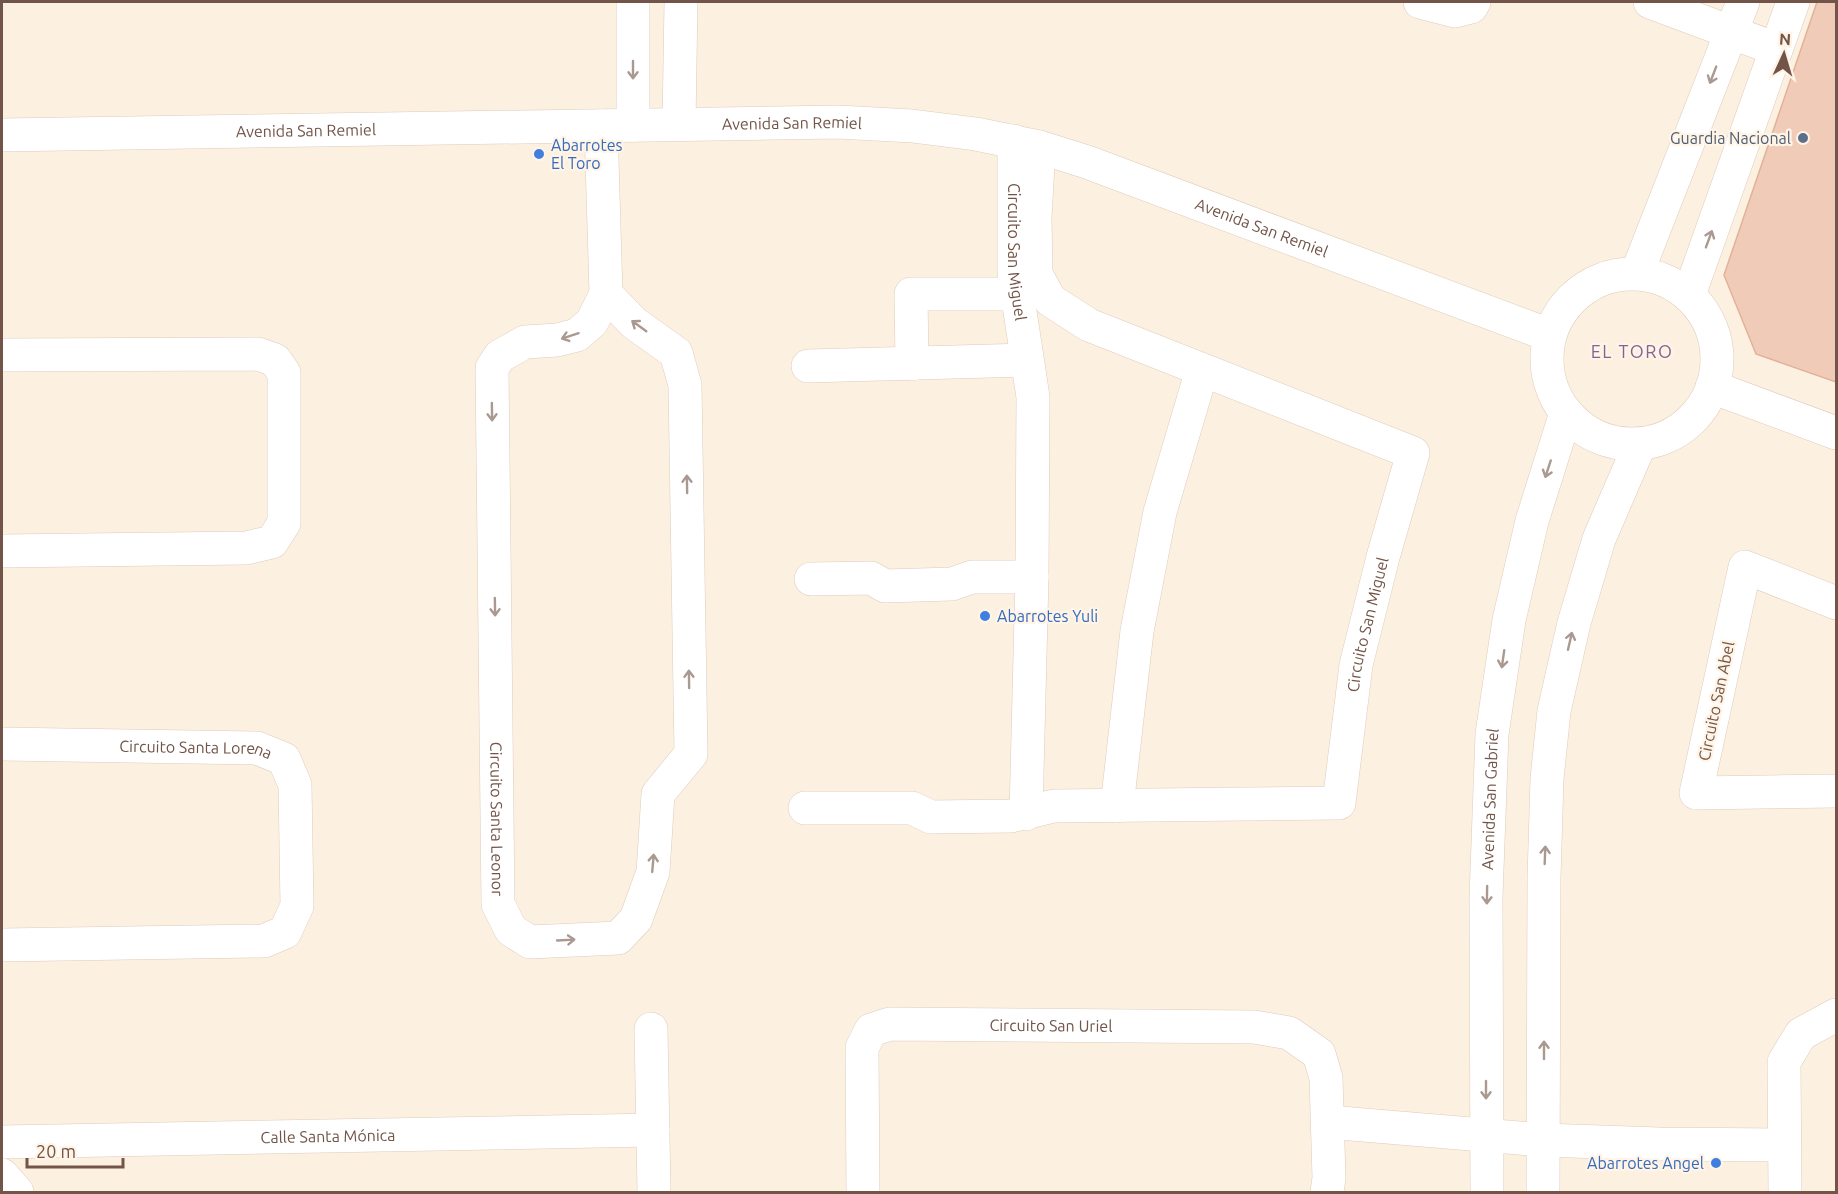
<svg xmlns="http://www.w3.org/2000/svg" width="1838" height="1194" font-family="Ubuntu,sans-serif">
  <rect width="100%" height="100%" fill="#fcf0e0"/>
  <polygon fill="#f0ccb8" stroke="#e3b199" stroke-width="1.5" points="1817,2 1836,2 1836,382 1756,354 1724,275"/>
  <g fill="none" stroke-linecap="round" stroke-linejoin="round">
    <defs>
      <g id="minor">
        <polyline points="1420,2 1455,11 1471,7 1474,2"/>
        <polyline points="1650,2 1776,49"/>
        <polyline points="679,124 681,2"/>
        <polyline points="633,125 633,2"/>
        <path id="s1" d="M601,126L606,294L592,322L577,335L557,340L525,342L500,356L492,368L498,904L511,930L530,942L618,938L636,919L653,872L658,794L691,754L685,385L676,353L634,323L606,294"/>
        <path id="s2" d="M2,135L838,122L912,126L976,134L1039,147L1087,162L1549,335"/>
        <path id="s3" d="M1014,141V272L1033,397L1032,577L1026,814"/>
        <polyline points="1637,273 1743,2"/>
        <circle cx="1632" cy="359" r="85"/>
        <polyline points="1689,295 1793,2"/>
        <polyline points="2,355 258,354 275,360 284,373 284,523 272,542 246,548 2,551"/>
        <polyline points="912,364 911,294 1017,294"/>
        <polyline points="808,366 1027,360"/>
        <polyline points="1712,387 1836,433"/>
        <polyline points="811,579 871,578 885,586 952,584 972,577 1032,577"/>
        <polyline points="1836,603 1745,567 1696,793 1836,791"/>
        <path id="s4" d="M2,744L257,748L284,759L295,785L297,906L285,932L264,941L2,945"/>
        <polyline points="1117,806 1137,631 1160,512 1202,370"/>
        <path id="s5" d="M805,808H912L931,817L1011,816L1054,806L1339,803L1356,665L1383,557L1413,453L1089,325L1050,300L1036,274L1035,217L1039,147"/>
        <polyline points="651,1029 654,1192"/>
        <polyline points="1328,1122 1543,1140 1659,1144 1784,1145"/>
        <path id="s6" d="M2,1142L653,1130"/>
        <polyline points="2,1175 17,1192"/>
        <path id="s7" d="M863,1192L862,1048L871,1030L890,1024L1254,1027L1289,1033L1319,1054L1326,1078L1329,1178L1327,1192"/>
        <path id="s8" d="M1487,1192L1486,897L1492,734L1509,620L1532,521L1566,413"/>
        <polyline points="1543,1192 1544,878 1547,779 1554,711 1574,623 1599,539 1640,444"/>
        <polyline points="1785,1192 1784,1062 1801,1034 1836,1015"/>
      </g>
    </defs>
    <use href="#minor" stroke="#dfcbbc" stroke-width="34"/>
    <use href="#minor" stroke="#fff" stroke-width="33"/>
  </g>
  <defs><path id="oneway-shaft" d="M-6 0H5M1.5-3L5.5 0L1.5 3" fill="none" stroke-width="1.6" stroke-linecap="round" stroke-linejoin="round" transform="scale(1.5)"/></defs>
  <g stroke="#aa9991">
    <use href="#oneway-shaft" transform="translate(633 70) rotate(90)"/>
    <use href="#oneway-shaft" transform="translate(1713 75) rotate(111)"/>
    <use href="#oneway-shaft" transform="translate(1709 239) rotate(-70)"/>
    <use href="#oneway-shaft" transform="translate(639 326) rotate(-144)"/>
    <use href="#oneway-shaft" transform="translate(570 336) rotate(162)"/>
    <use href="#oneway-shaft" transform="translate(492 412) rotate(89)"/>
    <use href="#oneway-shaft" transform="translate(1548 469) rotate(108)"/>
    <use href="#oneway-shaft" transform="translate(687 484) rotate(-91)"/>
    <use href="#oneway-shaft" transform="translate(495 607) rotate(89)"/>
    <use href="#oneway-shaft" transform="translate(1570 641) rotate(-77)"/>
    <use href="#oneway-shaft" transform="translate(1503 659) rotate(98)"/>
    <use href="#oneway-shaft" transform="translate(689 679) rotate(-91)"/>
    <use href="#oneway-shaft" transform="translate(1545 855) rotate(-88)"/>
    <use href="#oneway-shaft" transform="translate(653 863) rotate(-85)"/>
    <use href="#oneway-shaft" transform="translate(1487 895) rotate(91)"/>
    <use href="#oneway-shaft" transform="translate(566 940) rotate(-3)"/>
    <use href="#oneway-shaft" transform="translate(1544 1050) rotate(-90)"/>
    <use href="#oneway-shaft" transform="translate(1486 1090) rotate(90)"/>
  </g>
  <circle fill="#5c6f8a" stroke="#fff4e6" stroke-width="2" cx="1803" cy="138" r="6"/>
  <g fill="#3f7fe0" stroke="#fff4e6" stroke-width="2">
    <circle cx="539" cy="154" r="6"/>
    <circle cx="985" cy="616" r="6"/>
    <circle cx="1716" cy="1163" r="6"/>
  </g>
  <g text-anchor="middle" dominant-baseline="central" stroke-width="4.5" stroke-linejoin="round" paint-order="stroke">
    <g font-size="16" fill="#725548" stroke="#fff4e6">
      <text stroke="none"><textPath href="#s2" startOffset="790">Avenida San Remiel</textPath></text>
      <text stroke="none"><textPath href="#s2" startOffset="304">Avenida San Remiel</textPath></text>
      <text stroke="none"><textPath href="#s2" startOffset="1276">Avenida San Remiel</textPath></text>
      <text stroke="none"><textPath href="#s3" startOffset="111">Circuito San Miguel</textPath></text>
      <text stroke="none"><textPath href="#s5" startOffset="718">Circuito San Miguel</textPath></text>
      <text transform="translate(1716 701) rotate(-78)">Circuito San Abel</text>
      <text stroke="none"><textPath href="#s4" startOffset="194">Circuito Santa Lorena</textPath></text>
      <text stroke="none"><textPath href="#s8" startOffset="393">Avenida San Gabriel</textPath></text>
      <text stroke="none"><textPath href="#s1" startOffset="766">Circuito Santa Leonor</textPath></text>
      <text stroke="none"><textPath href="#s7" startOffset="345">Circuito San Uriel</textPath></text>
      <text stroke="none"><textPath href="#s6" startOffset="326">Calle Santa Mónica</textPath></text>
    </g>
    <g font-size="16" fill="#4e5e75" stroke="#fff4e6" text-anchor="end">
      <text x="1791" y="138">Guardia Nacional</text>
    </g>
    <g font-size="16" fill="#366cbe" stroke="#fff4e6" text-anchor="start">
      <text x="551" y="145">Abarrotes<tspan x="551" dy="18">El Toro</tspan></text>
      <text x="997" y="616">Abarrotes Yuli</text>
      <text x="1704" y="1163" text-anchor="end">Abarrotes Angel</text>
    </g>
    <g font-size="18" letter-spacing="1.5" fill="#826495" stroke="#fff4e6">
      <text x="1632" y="351">EL TORO</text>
    </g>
  </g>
  <rect width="1838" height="1194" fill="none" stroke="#725548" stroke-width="6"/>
  <g transform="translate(1784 54) rotate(4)" stroke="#fff4e6" stroke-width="4.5" paint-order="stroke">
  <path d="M0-4.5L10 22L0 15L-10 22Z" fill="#725548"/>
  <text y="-9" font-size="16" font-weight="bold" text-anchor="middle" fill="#725548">N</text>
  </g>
  <path d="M27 1158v9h96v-9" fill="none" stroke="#725548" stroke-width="3"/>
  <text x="36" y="1158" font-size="18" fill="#725548" stroke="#fff4e6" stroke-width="4.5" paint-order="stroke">20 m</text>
</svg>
